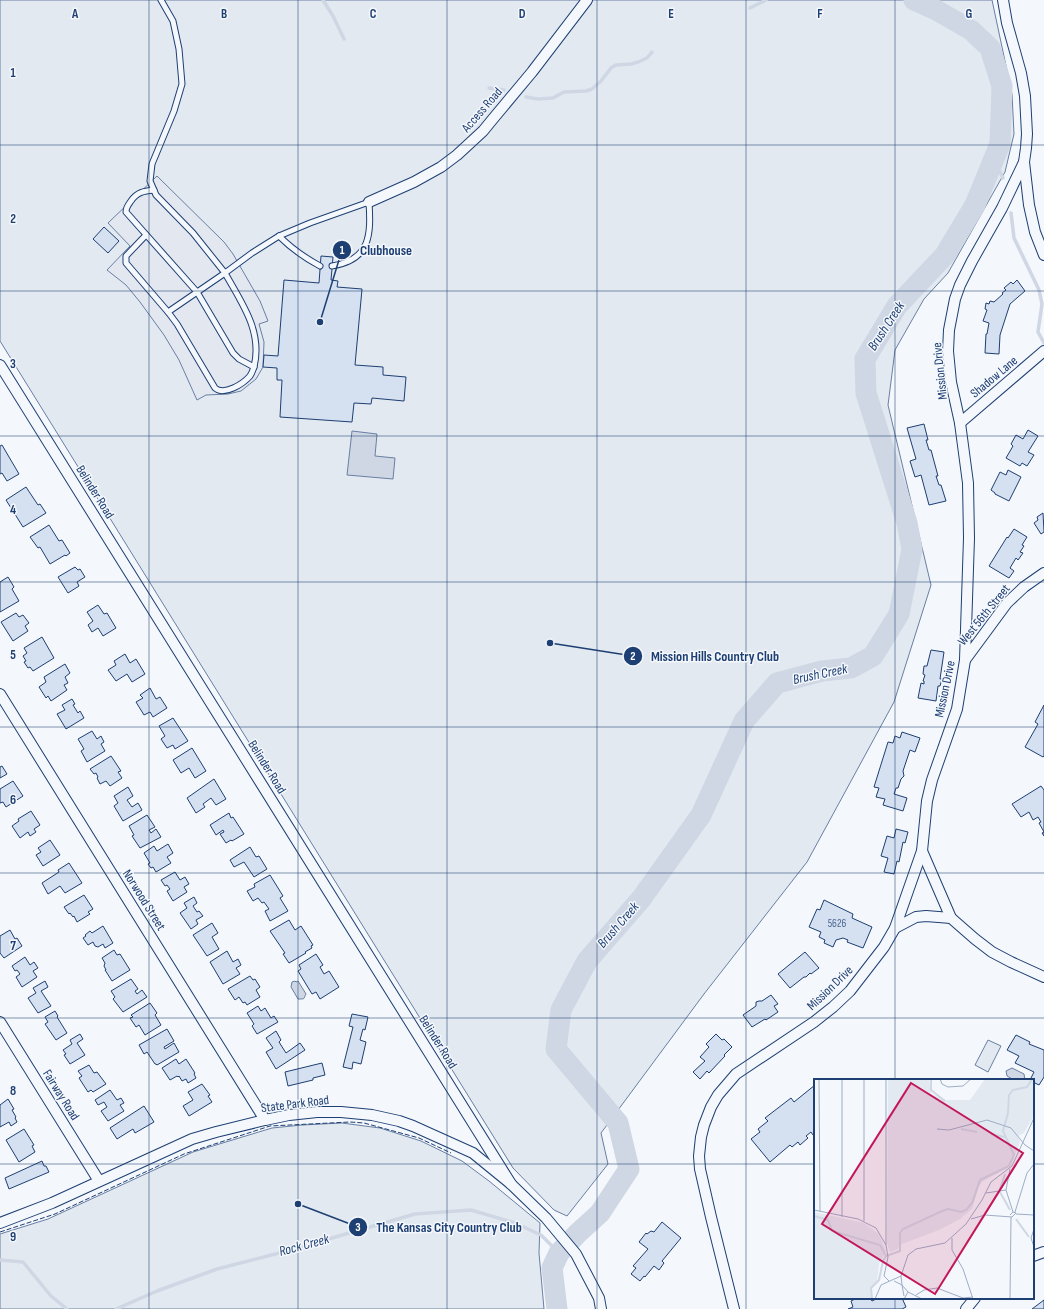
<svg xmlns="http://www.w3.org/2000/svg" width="1044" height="1309" font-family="'Sofia Sans Condensed',sans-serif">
  <rect width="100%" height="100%" fill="#f4f7fb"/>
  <g fill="#e3e9f0" stroke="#687fa3">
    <polygon points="0,0 992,0 1012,94 1014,134 1005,172 948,273 924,299 895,350 888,405 931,585 894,702 807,862 704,994 601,1133 608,1164 567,1216 554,1210 513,1168 0,341"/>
    <polygon points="988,1040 1001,1046 988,1072 975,1065"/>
    <polygon points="342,1123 380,1128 421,1141 462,1161 489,1181 540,1223 539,1253 544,1309 0,1309 0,1234 48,1219 193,1152 272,1128 302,1125"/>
  </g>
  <polygon fill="#e3e8f0" stroke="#687fa3" points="157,176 224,242 233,254 260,301 268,321 259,324 264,342 263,367 256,379 241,391 228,394 206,395 197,400 179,360 164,335 140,302 126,285 107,270 130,246 108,223"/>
  <g fill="#cfd7e4" stroke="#687fa3">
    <polygon points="352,431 377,434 375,456 395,458 393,479 347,475"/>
    <path d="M295,981L296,982L298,981L306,994C303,999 306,999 298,999L291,987L292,982Z"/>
    <polygon points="1012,1068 1024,1074 1025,1080 1014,1080 1007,1076 1006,1071"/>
  </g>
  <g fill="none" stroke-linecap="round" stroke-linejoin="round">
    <g stroke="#cfd7e4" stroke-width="3.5">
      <polyline points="323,0 333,16 344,39"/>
      <polyline points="750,8 766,0"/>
      <polyline points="489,88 504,90"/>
      <polyline points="526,97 538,99 553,98 564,92 586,91 592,89 601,81 611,68 616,65 631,64 638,62 647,58 652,52"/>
      <polyline points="994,159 1003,178"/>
      <polyline points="1011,213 1014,238 1039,290 1042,304 1038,332 1044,343"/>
      <polyline points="0,1260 23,1262 51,1296 67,1309"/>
      <polyline points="116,1309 157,1291 217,1269 287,1251 415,1214 471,1210 515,1223 541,1235 559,1253"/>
    </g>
    <polyline stroke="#cfd7e4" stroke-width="21" points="557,1309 552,1268 559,1253 578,1233 600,1213 629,1169 618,1123 556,1049 561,1010 587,961 641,899 701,815 744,721 777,683 822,671 851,668 873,656 899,614 912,549 907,523 866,393 865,359 897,306 945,255 975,205 1000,144 1002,86 990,48 971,30 936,10 914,0"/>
  </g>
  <g fill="#d5e0f0" stroke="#1d3f73">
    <polygon points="104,227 119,241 108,253 93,239"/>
    <polygon points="321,256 333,257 331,280 338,281 337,287 362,289 355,365 383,367 383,375 406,377 404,401 372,398 371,404 354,403 352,422 280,417 282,380 277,380 277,368 263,367 264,355 278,356 284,280 319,283"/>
    <polygon points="1017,280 1025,291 1010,304 1000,335 999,354 985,353 986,334 987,334 989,323 983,321 987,310 985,309 986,303 989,304 990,301 994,302 1003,294 1002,293 1006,290 1004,288 1011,282 1013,284"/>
    <polygon points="924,424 928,440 926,440 929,450 931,450 938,476 936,476 939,485 941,485 946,501 929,505 921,475 915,477 910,461 916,459 907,428"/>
    <polygon points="1028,430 1038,436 1028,452 1034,455 1027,466 1022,463 1020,466 1006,458 1013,446 1011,444 1016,435 1023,439"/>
    <polygon points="2,445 19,474 7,481 2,473 0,474 0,446"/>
    <polygon points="1008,470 1021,477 1009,501 995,494 995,493 991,490 1000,472 1006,475"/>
    <polygon points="26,487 38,505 40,504 46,513 23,527 6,500"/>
    <polygon points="1043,513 1044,532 1041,534 1034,523 1038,520 1037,517"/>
    <polygon points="49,525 59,541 62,540 70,553 66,556 65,555 50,564 40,547 38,548 30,537"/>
    <polygon points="1014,529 1027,537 1022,545 1024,546 1020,552 1023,553 1018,560 1016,558 1010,568 1014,571 1009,578 989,566 1007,537 1008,538"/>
    <polygon points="75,567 78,570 80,569 85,577 77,582 79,586 68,593 58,577"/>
    <polygon points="8,577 14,587 12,589 19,601 0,612 0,582"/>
    <polygon points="98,605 104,614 107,613 116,628 103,636 98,628 92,632 88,625 93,621 87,612"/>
    <polygon points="16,613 19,617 23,615 29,623 25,626 28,631 13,641 1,622"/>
    <polygon points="42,637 54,658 33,671 30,667 28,668 24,662 26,661 23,656 27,653 24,648"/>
    <polygon points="931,650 944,652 940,679 942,679 940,686 938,686 936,701 918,698 921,683 924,684 924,681 923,681 925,675 923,674 924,666 927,666"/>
    <polygon points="125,654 130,663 136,659 145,674 132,682 127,674 116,681 108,670 116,665 114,661"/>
    <polygon points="65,664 70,673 65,677 68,683 64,685 67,690 51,701 48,696 46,698 39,687 46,682 44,677"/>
    <polygon points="150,688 156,699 160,697 167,708 153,717 150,712 144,715 136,702 143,698 140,695"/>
    <polygon points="72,699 75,704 73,705 78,713 80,711 84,718 66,729 57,714 65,710 62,705"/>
    <polygon points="1044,705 1044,756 1043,757 1025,747 1038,724 1035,722"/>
    <polygon points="173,718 188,741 175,749 173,745 167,748 161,739 165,736 159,726"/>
    <polygon points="92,731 97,739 101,736 104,742 101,744 105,751 87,762 81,751 84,749 78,739"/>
    <polygon points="902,732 920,738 915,752 910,750 903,771 904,776 901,779 898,788 896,788 894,794 907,798 903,811 883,805 885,799 876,797 879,788 874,787 888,742 893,743 895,736 900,738"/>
    <polygon points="192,748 206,771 195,778 189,768 181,773 173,760"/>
    <polygon points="111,756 121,771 118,772 122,778 110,786 106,781 100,784 97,778 98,777 96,773 94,774 90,769"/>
    <polygon points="2,766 7,774 0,778 0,767"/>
    <polygon points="214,779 226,799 216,805 211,798 203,804 205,807 196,813 187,798"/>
    <polygon points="13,781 23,796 6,807 3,802 0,803 0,789"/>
    <polygon points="1041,786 1044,790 1044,836 1042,833 1044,832 1039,823 1041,822 1038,817 1033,820 1029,812 1021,817 1012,804"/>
    <polygon points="128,787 133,796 127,800 132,807 138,803 142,810 123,821 114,806 118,803 114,796"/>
    <polygon points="31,811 40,825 34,829 36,832 30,836 28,832 20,838 12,826 19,821 18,819"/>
    <polygon points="229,813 231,818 233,817 244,834 232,841 231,840 226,843 220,834 224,832 223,830 216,835 210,825"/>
    <polygon points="147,815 155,827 149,830 151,833 156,829 161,837 140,848 132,836 134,835 129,826"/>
    <polygon points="896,829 908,832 905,843 903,842 899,862 897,861 894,874 884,872 888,858 881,856 887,836 894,838"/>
    <polygon points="50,840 60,855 43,866 36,855 41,852 38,848"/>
    <polygon points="168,844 173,853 167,857 171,863 156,872 153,867 151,868 148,864 150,863 144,853 154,846 157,851"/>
    <polygon points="250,847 256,857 259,856 267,869 254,877 244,862 234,867 230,860"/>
    <polygon points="69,863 82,883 65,893 60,886 48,894 42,883 59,872 58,870"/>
    <polygon points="175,872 180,880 185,877 189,884 184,887 187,892 173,901 167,891 170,889 167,885 165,886 161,880"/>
    <polygon points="270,875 283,896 280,898 288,911 270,921 265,911 269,909 264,902 262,903 258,898 253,901 247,891 255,887 254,884"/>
    <polygon points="84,895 93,909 88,912 90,914 77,922 74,916 73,917 70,913 69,914 64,907"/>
    <polygon points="194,897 197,903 193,906 197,912 199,911 203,916 196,920 198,924 191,929 180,913 187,908 184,903"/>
    <polygon points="824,900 853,914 852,918 872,927 863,948 847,942 848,940 843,938 836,940 833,947 824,943 825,940 819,937 821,932 809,927 817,909 820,910"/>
    <polygon points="289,920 295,930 301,926 313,945 311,946 312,948 305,952 306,953 289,963 283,954 285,953 270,931"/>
    <polygon points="212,923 218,933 212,937 219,949 207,956 193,935"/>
    <polygon points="103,926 113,943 105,948 103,944 98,947 95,946 93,942 88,945 83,938 86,936 85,935 90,931 92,933"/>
    <polygon points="10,930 15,939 17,938 22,946 4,958 0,953 0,936"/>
    <polygon points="114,950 117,955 120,954 130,970 112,981 105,970 106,970 104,966 105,963 102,958"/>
    <polygon points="227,951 233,962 238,959 241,965 236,968 240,974 223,984 210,962"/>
    <polygon points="805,952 819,968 811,974 810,973 806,977 804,977 790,988 778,974"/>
    <polygon points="316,954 323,965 320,967 324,974 329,971 339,987 320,999 316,992 312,994 298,971 301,969 299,965"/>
    <polygon points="25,957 30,965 34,962 38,968 33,971 37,977 22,987 16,977 20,974 17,970 15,971 12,966"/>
    <polygon points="250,976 253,980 255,979 260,987 256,990 260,997 247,1005 245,1002 243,1003 239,997 235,1000 228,989"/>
    <polygon points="131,979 138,989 135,991 137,994 142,990 147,997 123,1012 113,999 115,997 111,991"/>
    <polygon points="45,981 48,987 41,991 51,1006 38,1013 28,998 36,993 33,988"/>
    <polygon points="771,995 778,1004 774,1006 778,1012 766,1020 765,1019 752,1027 743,1015 756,1006 756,1002 759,1001 762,1001"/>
    <polygon points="150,1003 157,1013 155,1015 161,1025 145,1035 139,1025 136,1027 130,1018 133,1017 131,1015"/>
    <polygon points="258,1006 261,1011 265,1008 271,1018 274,1016 278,1022 257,1034 252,1026 254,1024 247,1013"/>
    <polygon points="55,1011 58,1016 57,1017 67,1033 56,1040 45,1024 48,1022 45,1017"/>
    <polygon points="352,1014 368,1017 365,1030 363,1029 360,1040 366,1042 361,1064 353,1062 352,1069 343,1067 353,1027 349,1026"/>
    <polygon points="167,1029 174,1041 164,1047 165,1049 174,1043 179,1052 157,1065 156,1064 155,1064 147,1052 144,1054 139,1045"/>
    <polygon points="276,1031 281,1040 279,1042 286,1053 300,1043 305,1050 276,1069 266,1052 273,1048 266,1038"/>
    <polygon points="80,1034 83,1039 77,1043 85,1055 70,1064 64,1055 66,1054 63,1050 72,1044 70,1040"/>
    <polygon points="716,1034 722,1040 724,1039 732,1047 724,1055 725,1056 709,1073 707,1071 700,1079 693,1072 705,1061 700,1057 709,1047 706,1044"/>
    <polygon points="1016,1035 1030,1042 1029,1044 1044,1050 1044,1077 1039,1085 1033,1082 1033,1080 1030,1080 1034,1072 1015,1063 1019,1056 1007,1050"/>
    <polygon points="176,1059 179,1064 186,1059 195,1073 194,1074 196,1078 188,1083 186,1079 182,1081 179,1076 178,1077 177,1076 170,1080 162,1068"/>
    <polygon points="322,1063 325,1075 313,1078 313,1080 288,1086 285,1072"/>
    <polygon points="89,1065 94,1073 97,1072 106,1084 93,1092 91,1090 88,1092 79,1078 82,1076 78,1071"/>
    <polygon points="202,1084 210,1095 208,1096 212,1102 189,1116 183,1106 193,1100 188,1092"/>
    <polygon points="815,1085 815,1133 813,1135 811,1132 806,1136 808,1138 800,1145 798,1142 792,1147 790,1145 770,1162 751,1139 760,1132 758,1129 768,1121 765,1118 791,1098 794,1102"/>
    <polygon points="110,1090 117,1100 121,1098 124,1103 120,1105 124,1111 108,1121 101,1111 107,1107 104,1102 98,1105 95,1100"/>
    <polygon points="8,1099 14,1109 12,1110 16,1117 15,1118 17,1122 11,1126 9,1122 0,1127 0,1105"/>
    <polygon points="144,1106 154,1122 135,1133 133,1129 117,1139 110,1128"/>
    <polygon points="24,1129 34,1145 32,1146 35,1152 19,1162 6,1140"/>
    <polygon points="42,1161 44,1166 46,1166 49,1172 9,1189 5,1178"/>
    <polygon points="662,1222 681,1238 662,1261 664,1263 659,1270 654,1266 645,1277 644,1276 640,1281 631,1274 636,1268 633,1266 648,1249 639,1242 646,1233 647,1234 651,1231 654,1232"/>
    <polygon points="857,1298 870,1298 872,1301 878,1298 902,1298 906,1307 902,1309 848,1309 853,1307 851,1301"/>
    <polygon points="1044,1300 1044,1309 1032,1309"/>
  </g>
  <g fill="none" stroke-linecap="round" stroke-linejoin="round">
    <defs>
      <g id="lane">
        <path d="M161,0L173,21L179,49L182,84L174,111L152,164L150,181L156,195L193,233L225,273L252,253L279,236L310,223L369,202C371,234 371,260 332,266"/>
        <path d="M154,190C144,191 137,192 131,201C128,205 126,207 126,212L197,292L233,353L239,359L254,367C263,331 241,302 225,273L168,312"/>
        <path d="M146,235L126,256V263L168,312L177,324L215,388C224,396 243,384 250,376C252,373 253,370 254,367"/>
        <path d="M279,236C291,248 305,258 320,266"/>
      </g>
      <g id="street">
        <polyline points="1024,162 1029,205 1035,232 1044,255"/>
        <polyline points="369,202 414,182 441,167 457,155 483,131 492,120 532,72 587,0"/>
        <polyline points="0,365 511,1184"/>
        <polyline points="960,423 1044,351"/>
        <polyline points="965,660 1007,603 1024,587 1044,573"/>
        <polyline points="0,694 265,1120"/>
        <polyline points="922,851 951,918 975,939 992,952 1011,962 1044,977"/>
        <polyline points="895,928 916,917 926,916 951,918"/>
        <polyline points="0,1022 99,1181"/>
        <polyline points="0,1223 52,1203 192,1139 216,1132 265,1120 289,1115 317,1112 341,1112 372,1115 399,1121 413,1126 473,1153 511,1184 546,1218 576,1254 599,1298 601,1309"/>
        <polyline points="1033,1256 1044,1252"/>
        <polyline points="734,1309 711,1217 700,1169 699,1156 701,1137 704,1125 711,1107 718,1095 736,1074 814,1022 833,1007 850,991 884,947 895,928 922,851 927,801 932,780 957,709 965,660 969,538 968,483 960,423 951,382 948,351 949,330 955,299 960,285 972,261 1002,208 1024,162 1026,148 1027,134 1025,96 1021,73 1007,23 1003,0"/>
        <polyline points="966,1309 975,1298"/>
      </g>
    </defs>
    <use href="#lane" stroke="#1d3f73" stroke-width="7"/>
    <use href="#street" stroke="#1d3f73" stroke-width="12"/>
    <use href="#lane" stroke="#f4f7fb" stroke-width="5"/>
    <use href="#street" stroke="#f4f7fb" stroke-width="10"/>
    <polyline stroke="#1d3f73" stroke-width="1" stroke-dasharray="5 2" stroke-linecap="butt" points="0,1232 55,1214 184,1154 270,1126 350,1122 364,1123 419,1138 451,1153"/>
  </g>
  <path fill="none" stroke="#1d3f73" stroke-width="1" stroke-opacity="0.55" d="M149,0V1309M298,0V1309M447,0V1309M597,0V1309M746,0V1309M895,0V1080M0,145H1044M0,291H1044M0,436H1044M0,582H1044M0,727H1044M0,873H1044M0,1018H1044M0,1164H815M1033,1164H1044M895,1298V1309"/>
  <g text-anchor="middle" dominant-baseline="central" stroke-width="3" stroke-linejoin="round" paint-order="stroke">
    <g font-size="11" fill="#4b6792">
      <text x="837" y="923">5626</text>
    </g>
    <g font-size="13" fill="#1d3f73" stroke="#f4f7fb">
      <text transform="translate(482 110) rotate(-49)">Access Road</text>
      <text transform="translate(940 371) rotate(-96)">Mission Drive</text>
      <text transform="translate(994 377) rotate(-40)">Shadow Lane</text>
      <text transform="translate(95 492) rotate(58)">Belinder Road</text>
      <text transform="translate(984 615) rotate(-51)">West 56th Street</text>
      <text transform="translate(945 689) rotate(-78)">Mission Drive</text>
      <text transform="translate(267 767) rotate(58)">Belinder Road</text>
      <text transform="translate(144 900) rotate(58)">Norwood Street</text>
      <text transform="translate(830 988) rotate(-44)">Mission Drive</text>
      <text transform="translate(438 1042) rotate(58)">Belinder Road</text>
      <text transform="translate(61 1095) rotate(58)">Fairway Road</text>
      <text transform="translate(295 1104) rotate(-7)">State Park Road</text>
    </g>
    <g font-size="14" font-style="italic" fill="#1d3f73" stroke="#f4f7fb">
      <text transform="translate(886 326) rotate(-57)">Brush Creek</text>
      <text transform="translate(820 674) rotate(-12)">Brush Creek</text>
      <text transform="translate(618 925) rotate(-49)">Brush Creek</text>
      <text transform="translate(304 1245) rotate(-15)">Rock Creek</text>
    </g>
  </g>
  <g transform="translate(814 1079)">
    <rect width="220" height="220" fill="#f4f7fb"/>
    <path d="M74,0H115L117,15L132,21H156L171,0H220V36L210,54L204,57L206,63L197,87L169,102L165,107L158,130L146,140L125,151L85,166L84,170L76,173L73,164ZM0,133L50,144L65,155L72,172L65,185L63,203L56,208L57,220H0Z" fill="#e3e9f0"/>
    <path fill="none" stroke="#cfd7e4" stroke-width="2" d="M117,0V11L131,22M147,50L163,53M177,55L191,58M186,110L191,95M186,113L196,131M0,137L14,141L18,152L66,166L72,177M202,140L215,158M58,220L57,209L65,201L69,182L72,177L86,172V154L89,150L128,132L134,130L147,133L152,131L158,124L166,101L195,87L200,76L189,52L194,34L195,16L199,11L213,8L218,0"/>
    <path fill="none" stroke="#9eadc5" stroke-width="1" d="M5,0L6,133M28,0V138M50,0V142M126,0L128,5L134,8L149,7L157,0M123,50L135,51L173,41L197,49L211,66L220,72M196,90L192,111L199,133M172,114L192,111M0,131L44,140L62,149L72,166L74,178L70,197L75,202M201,133L213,94L220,85M202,135L220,136M157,140L171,136L198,138L202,134L199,133L196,136M220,150L217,159L220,168M138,159V171L149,190L159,220M72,166V0M80,202L88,206L90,217M94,213L108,220M102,216L110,211L123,209L149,219L159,218M61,220L67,206L87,197M90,220L94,213L88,206L87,197L94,176L102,170L131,164L152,145L168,121L177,103L198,87L220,39M196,220L197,138"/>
    <path fill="#c2185b" fill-opacity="0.15" stroke="#c2185b" stroke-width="2" d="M97,4L209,74L121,215L8,145Z"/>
    <rect width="220" height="220" fill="none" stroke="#1d3f73" stroke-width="2"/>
  </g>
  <g font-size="13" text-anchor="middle" font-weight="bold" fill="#1d3f73" stroke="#f4f7fb" stroke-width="3" stroke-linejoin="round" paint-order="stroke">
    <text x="75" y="18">A</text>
    <text x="224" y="18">B</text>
    <text x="373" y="18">C</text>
    <text x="522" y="18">D</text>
    <text x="671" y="18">E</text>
    <text x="820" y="18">F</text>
    <text x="969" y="18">G</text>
    <text x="13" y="77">1</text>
    <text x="13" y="223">2</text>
    <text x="13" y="368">3</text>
    <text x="13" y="514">4</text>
    <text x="13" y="659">5</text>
    <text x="13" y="804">6</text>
    <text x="13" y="950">7</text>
    <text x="13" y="1095">8</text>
    <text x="13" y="1241">9</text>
  </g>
  <path fill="none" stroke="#1d3f73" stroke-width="1.5" d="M320 322L342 250M550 643L633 656M298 1204L358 1227"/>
  <g fill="#1d3f73" stroke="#f4f7fb" stroke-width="1.5">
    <circle cx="320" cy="322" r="4"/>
    <circle cx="550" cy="643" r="4"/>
    <circle cx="298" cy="1204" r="4"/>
    <circle cx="342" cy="250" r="10"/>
    <circle cx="633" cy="656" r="10"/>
    <circle cx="358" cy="1227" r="10"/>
  </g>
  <g font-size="12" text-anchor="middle" font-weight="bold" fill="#fff">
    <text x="342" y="254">1</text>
    <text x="633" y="660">2</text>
    <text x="358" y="1231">3</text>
  </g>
  <g font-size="14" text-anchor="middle" font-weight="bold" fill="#1d3f73" stroke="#f4f7fb" stroke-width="3" stroke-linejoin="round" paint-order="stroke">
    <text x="386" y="255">Clubhouse</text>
    <text x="715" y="661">Mission Hills Country Club</text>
    <text x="449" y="1232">The Kansas City Country Club</text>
  </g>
</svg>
